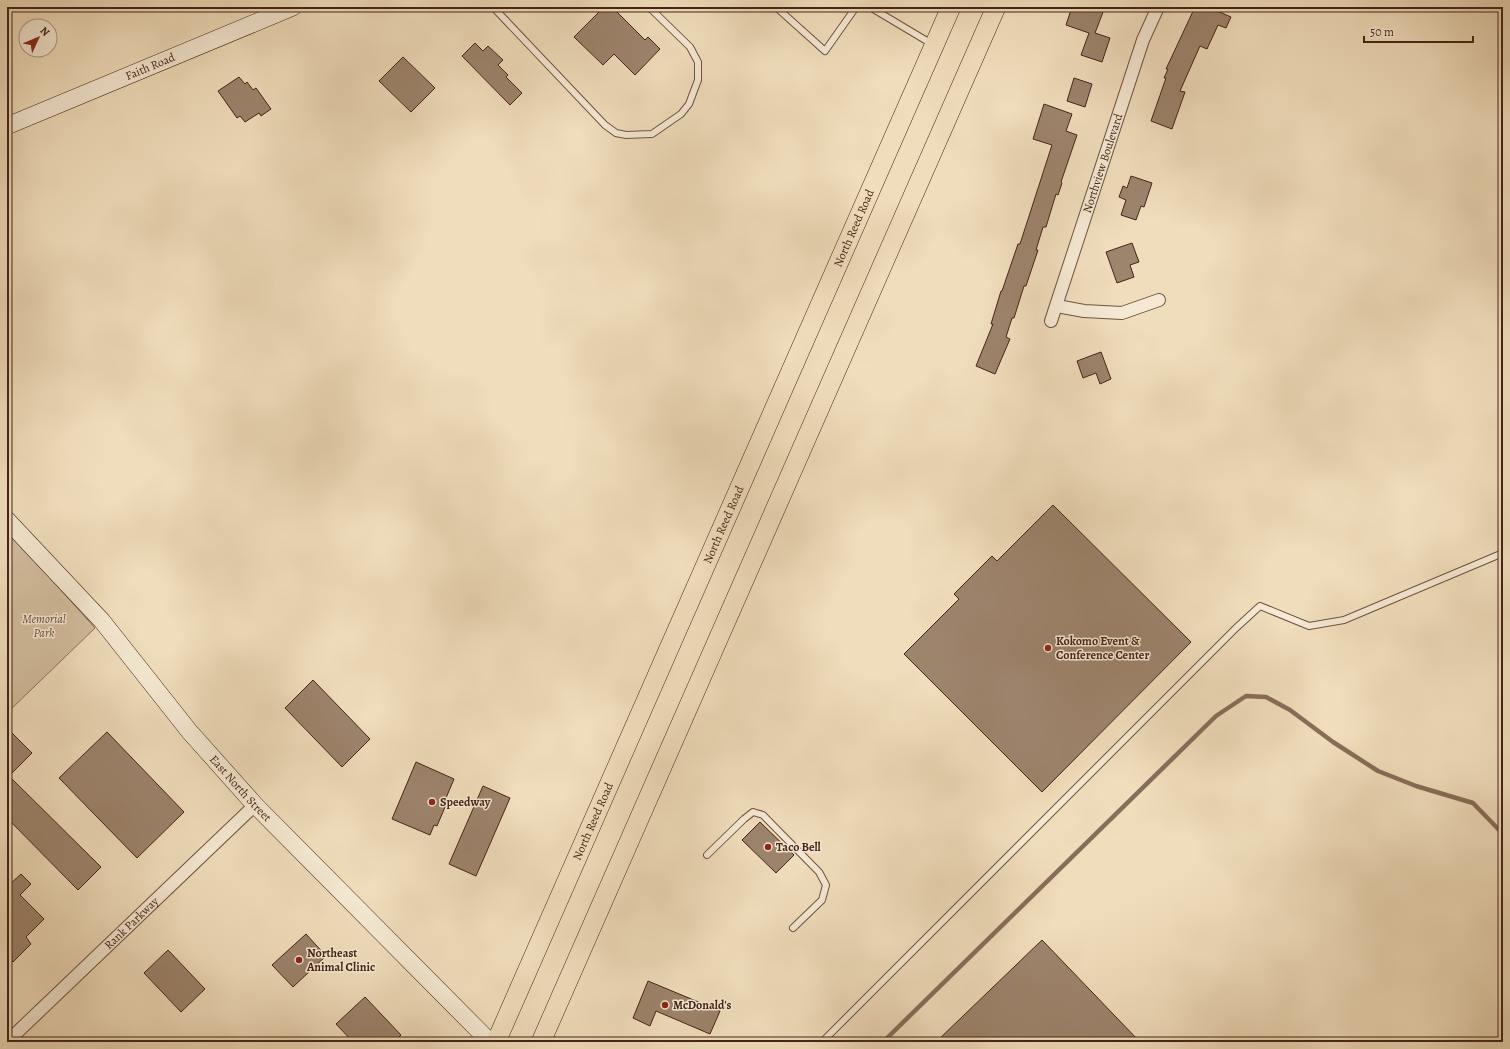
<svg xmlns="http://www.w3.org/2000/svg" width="1510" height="1049" font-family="Alegreya,serif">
  <rect width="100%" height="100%" fill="#f0ddbb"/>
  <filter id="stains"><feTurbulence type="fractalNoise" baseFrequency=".005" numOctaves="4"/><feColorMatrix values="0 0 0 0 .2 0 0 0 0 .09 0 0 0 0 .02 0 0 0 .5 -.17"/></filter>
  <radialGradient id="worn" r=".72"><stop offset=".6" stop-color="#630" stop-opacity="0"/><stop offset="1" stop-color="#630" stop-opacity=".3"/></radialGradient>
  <polygon fill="#d3be9f" stroke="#8c715c" points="7,530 95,628 7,713"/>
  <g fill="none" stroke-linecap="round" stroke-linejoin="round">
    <polyline stroke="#886d59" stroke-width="4.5" points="883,1042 1216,716 1246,696 1266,697 1290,710 1333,742 1378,771 1416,786 1473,803 1503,834"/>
  </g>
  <g fill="#9d846d" stroke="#442419">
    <polygon points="604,7 612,7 645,40 648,37 660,49 635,75 614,54 603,65 574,37"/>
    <polygon points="1072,7 1105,7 1095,33 1110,38 1102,62 1081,55 1089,33 1066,25"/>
    <polygon points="1195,7 1208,7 1231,17 1226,28 1218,25 1207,49 1200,46 1180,91 1185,92 1172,129 1151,121 1166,78 1164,78 1168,69 1166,69"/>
    <polygon points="475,43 483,51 488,46 503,60 498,65 508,75 506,77 522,93 510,105 462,56"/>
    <polygon points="403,57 435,88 411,112 379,81"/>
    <polygon points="239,77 245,84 247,82 253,90 256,88 271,109 261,116 259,113 245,122 240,116 237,118 218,91"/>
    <polygon points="1074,78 1092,84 1085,107 1067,101"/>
    <polygon points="1044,104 1072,114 1066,131 1077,135 1061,182 1062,183 1058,195 1056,194 1046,227 1043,227 1036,250 1038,250 1026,286 1024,286 1014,318 1012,318 1006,337 1010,339 995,374 976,366 993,324 991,324 1001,291 1002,291 1018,244 1020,244 1052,145 1033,139"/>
    <polygon points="1131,176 1152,183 1144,207 1141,206 1136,220 1121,215 1126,200 1119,197 1123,186 1127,188"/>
    <polygon points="1132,243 1139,262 1130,265 1134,277 1117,283 1106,252"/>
    <polygon points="1101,352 1111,379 1100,384 1096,373 1083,378 1077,361"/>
    <polygon points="1053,505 1191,642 1042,792 904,654 959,599 954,594 992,556 997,561"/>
    <polygon points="313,680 370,739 342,767 285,708"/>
    <polygon points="7,728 32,753 9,776 101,867 78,890 7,818"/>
    <polygon points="107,732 184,812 137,858 59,778"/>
    <polygon points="416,762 454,779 446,798 448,800 437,826 434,825 430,835 392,819"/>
    <polygon points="483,786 510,798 476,876 449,864"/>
    <polygon points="760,822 794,855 776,873 742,840"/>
    <polygon points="21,874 31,884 20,895 44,919 26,937 31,944 13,962 7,955 7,883 9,885"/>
    <polygon points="306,934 326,956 293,987 272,965"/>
    <polygon points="1042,940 1140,1042 936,1042"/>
    <polygon points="168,950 205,989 181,1012 144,973"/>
    <polygon points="648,981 720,1011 710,1034 656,1011 650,1026 633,1018"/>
    <polygon points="365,997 401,1035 394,1042 353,1042 336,1024"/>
  </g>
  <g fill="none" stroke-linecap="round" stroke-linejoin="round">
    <defs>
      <g id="lane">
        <polyline points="493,7 605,125 616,133 626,135 652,134 681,114 689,104 698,80 698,62 690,47 649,7"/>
        <polyline points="776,7 825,51 856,7"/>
        <polyline points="870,7 932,44"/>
        <polyline points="707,855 744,819 753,812 763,815 819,872 826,885 822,900 793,928"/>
        <polyline points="822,1042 1236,628 1260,606 1309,626 1344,620 1503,553"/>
      </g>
      <g id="street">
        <polyline points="1057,306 1084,311 1122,313 1159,300"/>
        <path id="s1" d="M1051,321L1143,40L1158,7"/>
        <path id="s2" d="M7,1042L255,805"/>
      </g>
      <g id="secondary">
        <path id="s3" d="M7,126L293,7"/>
        <path id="s4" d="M7,520L102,621L189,731L255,805L490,1042"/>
      </g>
      <g id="primary">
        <path id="s5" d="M496,1042L951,7"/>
        <polyline points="541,1042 996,7"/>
      </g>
    </defs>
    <use href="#lane" stroke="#6f5242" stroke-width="8"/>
    <use href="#street" stroke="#6f5242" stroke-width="14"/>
    <use href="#secondary" stroke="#442419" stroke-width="18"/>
    <use href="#primary" stroke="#442419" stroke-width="20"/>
    <use href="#lane" stroke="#f5e9d3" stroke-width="6"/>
    <use href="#street" stroke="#f5e9d3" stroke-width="12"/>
    <use href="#secondary" stroke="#f5e9d3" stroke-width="17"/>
    <use href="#primary" stroke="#f0ddbb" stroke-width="19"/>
  </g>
  <g fill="#8f2418" stroke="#f5e9d3" stroke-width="1.5">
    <circle cx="1048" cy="648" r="4"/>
    <circle cx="432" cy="802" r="4"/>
    <circle cx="768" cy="847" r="4"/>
    <circle cx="299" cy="960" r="4"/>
    <circle cx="665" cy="1005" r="4"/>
  </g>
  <g text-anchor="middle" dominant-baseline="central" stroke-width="3" stroke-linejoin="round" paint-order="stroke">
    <g font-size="12" fill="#442419" stroke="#f5e9d3">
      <text stroke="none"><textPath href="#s3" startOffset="155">Faith Road</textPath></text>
      <text stroke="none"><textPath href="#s1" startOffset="166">Northview Boulevard</textPath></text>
      <text stroke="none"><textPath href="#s5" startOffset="889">North Reed Road</textPath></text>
      <text stroke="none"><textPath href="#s5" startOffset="565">North Reed Road</textPath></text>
      <text stroke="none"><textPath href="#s4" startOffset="356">East North Street</textPath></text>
      <text stroke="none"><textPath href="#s5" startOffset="241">North Reed Road</textPath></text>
      <text stroke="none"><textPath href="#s2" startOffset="172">Rank Parkway</textPath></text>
    </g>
    <g font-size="12" font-style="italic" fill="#684a3a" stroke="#f5e9d3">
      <text x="44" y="619">Memorial<tspan x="44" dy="14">Park</tspan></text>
    </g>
    <g font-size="12" font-weight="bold" fill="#442419" stroke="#f5e9d3" text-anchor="start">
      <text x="1056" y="641">Kokomo Event &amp;<tspan x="1056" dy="14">Conference Center</tspan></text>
      <text x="440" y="802">Speedway</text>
      <text x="776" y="847">Taco Bell</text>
      <text x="307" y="953">Northeast<tspan x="307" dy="14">Animal Clinic</tspan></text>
      <text x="673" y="1005">McDonald's</text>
    </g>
  </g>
  <rect width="1510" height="1049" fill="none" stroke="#f0ddbb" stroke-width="24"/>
  <rect x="8" y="8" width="1494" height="1033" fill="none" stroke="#442419" stroke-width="2"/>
  <rect x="12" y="12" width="1486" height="1025" fill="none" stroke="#442419"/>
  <g transform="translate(38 38) rotate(46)"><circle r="19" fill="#f5e9d3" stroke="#ae9a89"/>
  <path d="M0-3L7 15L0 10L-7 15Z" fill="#8f2418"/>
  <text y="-6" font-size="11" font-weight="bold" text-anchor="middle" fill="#442419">N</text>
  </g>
  <path d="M1364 36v6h109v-6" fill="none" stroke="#442419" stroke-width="2"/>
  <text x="1370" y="36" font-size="12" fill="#442419" stroke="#f5e9d3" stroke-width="3" paint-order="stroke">50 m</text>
  <rect width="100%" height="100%" filter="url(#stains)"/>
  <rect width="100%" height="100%" fill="url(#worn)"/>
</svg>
